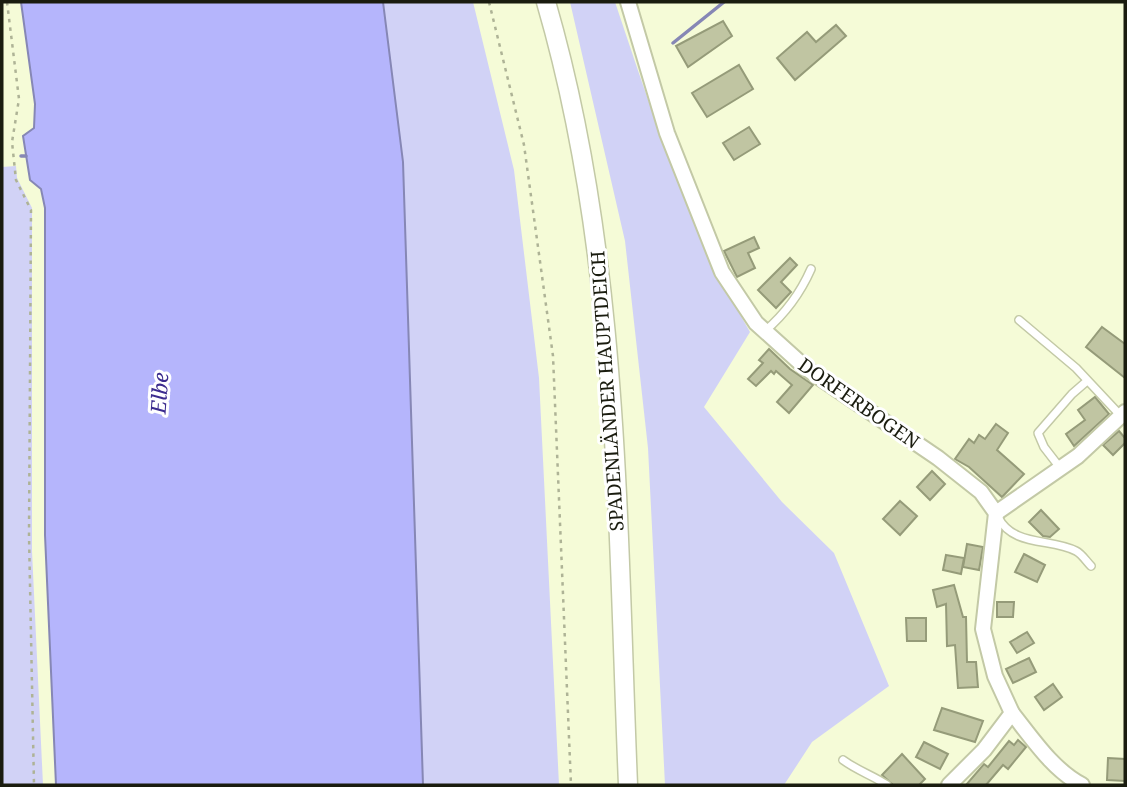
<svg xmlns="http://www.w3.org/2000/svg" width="1127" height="787" font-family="'Noto Serif',serif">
  <rect width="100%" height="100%" fill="#f5fbd7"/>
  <g fill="#d1d2f6">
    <polygon points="383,2 473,2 514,170 539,378 559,785 423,785 403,162"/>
    <path d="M570,2H615C653,115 689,228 750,332L704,407L782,502L834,553L889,686L812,742L784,785H665L648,448L625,241Z"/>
    <polygon points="16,166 17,178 32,208 32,551 43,785 2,785 2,167"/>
  </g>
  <polygon fill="#b5b5fc" stroke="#8687b5" stroke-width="2" points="21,2 383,2 403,162 423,785 56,785 45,535 45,208 41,189 30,180 23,136 34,128 35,104"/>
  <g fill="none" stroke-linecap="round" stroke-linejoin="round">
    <g stroke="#8687b5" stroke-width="3.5">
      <polyline points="673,43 724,2"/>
      <polyline points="21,156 26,156"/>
    </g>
  </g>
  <g fill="#c0c5a2" stroke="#959b79" stroke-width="2">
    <polygon points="723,21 732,36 688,67 676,46"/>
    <polygon points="836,25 846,36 795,80 777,58 807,32 816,42"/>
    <polygon points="739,65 753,89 707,117 692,93"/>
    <polygon points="749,127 760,144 734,160 723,143"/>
    <polygon points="754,237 759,248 748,253 755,268 737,277 724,251"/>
    <polygon points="790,258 797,265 781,282 791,292 776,308 758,290"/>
    <polygon points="1102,327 1125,344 1125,378 1086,347"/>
    <polygon points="769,349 790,369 813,385 789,413 777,402 792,385 776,371 774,374 771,371 756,386 748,379 763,363 759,360"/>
    <polygon points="1095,397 1109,414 1074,446 1066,434 1085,420 1078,410"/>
    <polygon points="996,424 1008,433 997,450 1024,474 1002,497 969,467 955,459 969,439 974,443 979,435 985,439"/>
    <polygon points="1119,431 1125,438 1125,443 1113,455 1103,445"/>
    <polygon points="932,471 945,484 930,500 917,487"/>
    <polygon points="900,501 917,516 900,535 883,519"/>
    <polygon points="1041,510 1059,529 1050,537 1043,536 1029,522"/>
    <polygon points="967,544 983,547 979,570 963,567"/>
    <polygon points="1024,554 1045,565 1037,582 1015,572"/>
    <polygon points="946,555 964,558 961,574 943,570"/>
    <polygon points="954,585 963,617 966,617 967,662 976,662 978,687 958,688 955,645 947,646 946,604 937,607 933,590"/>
    <polygon points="997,602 1014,602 1013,617 997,617"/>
    <polygon points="906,618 926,618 926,641 907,641"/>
    <polygon points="1027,632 1034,643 1017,653 1010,642"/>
    <polygon points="1029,658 1036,672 1013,683 1006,669"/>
    <polygon points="1053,684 1062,697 1044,710 1035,697"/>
    <polygon points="942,708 983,721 975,742 934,730"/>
    <polygon points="1018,740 1026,747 1008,769 1003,765 986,785 966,785 984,764 988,767 1009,741 1014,745"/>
    <polygon points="924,742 948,754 940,769 916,757"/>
    <polygon points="902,754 925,779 919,785 893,785 882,775"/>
    <polygon points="1108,758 1125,759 1125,781 1107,780"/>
  </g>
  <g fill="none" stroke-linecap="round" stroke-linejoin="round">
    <defs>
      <g id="service">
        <polyline points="1019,320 1076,368 1121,416"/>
        <path d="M765,331C786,313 800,294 811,269"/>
        <polyline points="1061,469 1044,447 1038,433 1072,394 1087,381"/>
        <path d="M998,517C1013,547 1051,538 1076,551C1082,554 1086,561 1091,566"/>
        <path d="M843,760C858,771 872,775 887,785"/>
      </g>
      <g id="minor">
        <polyline points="628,2 667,133 722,272 756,323 807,369 938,458 981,492 996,513 983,629 995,676 1012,713 984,750 949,785"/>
        <polyline points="996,513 1078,456 1125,412"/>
        <path d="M1012,713C1032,738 1053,770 1082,785"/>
      </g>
      <path id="tertiary" d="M546,2C620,256 617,523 628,785"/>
    </defs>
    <use href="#service" stroke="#c3c9a6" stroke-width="10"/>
    <use href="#minor" stroke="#c3c9a6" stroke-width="18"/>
    <use href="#tertiary" stroke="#c3c9a6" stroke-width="21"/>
    <g stroke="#aeb396" stroke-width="2.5" stroke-dasharray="3.5 5" stroke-linecap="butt">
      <polyline points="7,2 19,99 12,142 16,180 31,210 29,535 34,785"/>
      <polyline points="489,2 524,145 553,356 571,785"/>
    </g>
    <use href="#service" stroke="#fff" stroke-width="7"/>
    <use href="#minor" stroke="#fff" stroke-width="14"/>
    <use href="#tertiary" stroke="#fff" stroke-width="18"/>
  </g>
  <g text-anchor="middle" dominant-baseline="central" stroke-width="6" stroke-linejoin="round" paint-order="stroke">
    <g font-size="19" fill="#1a1c0f" stroke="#fff">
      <text transform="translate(607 391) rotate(-94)">SPADENLÄNDER HAUPTDEICH</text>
      <text transform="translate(859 403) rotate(35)">DORFERBOGEN</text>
    </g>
    <g font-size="21" font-style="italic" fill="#3c2c8e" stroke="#fff">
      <text transform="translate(159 393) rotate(-86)">Elbe</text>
    </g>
  </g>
  <rect width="1127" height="787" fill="none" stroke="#1a1c0f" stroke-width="7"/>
</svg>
